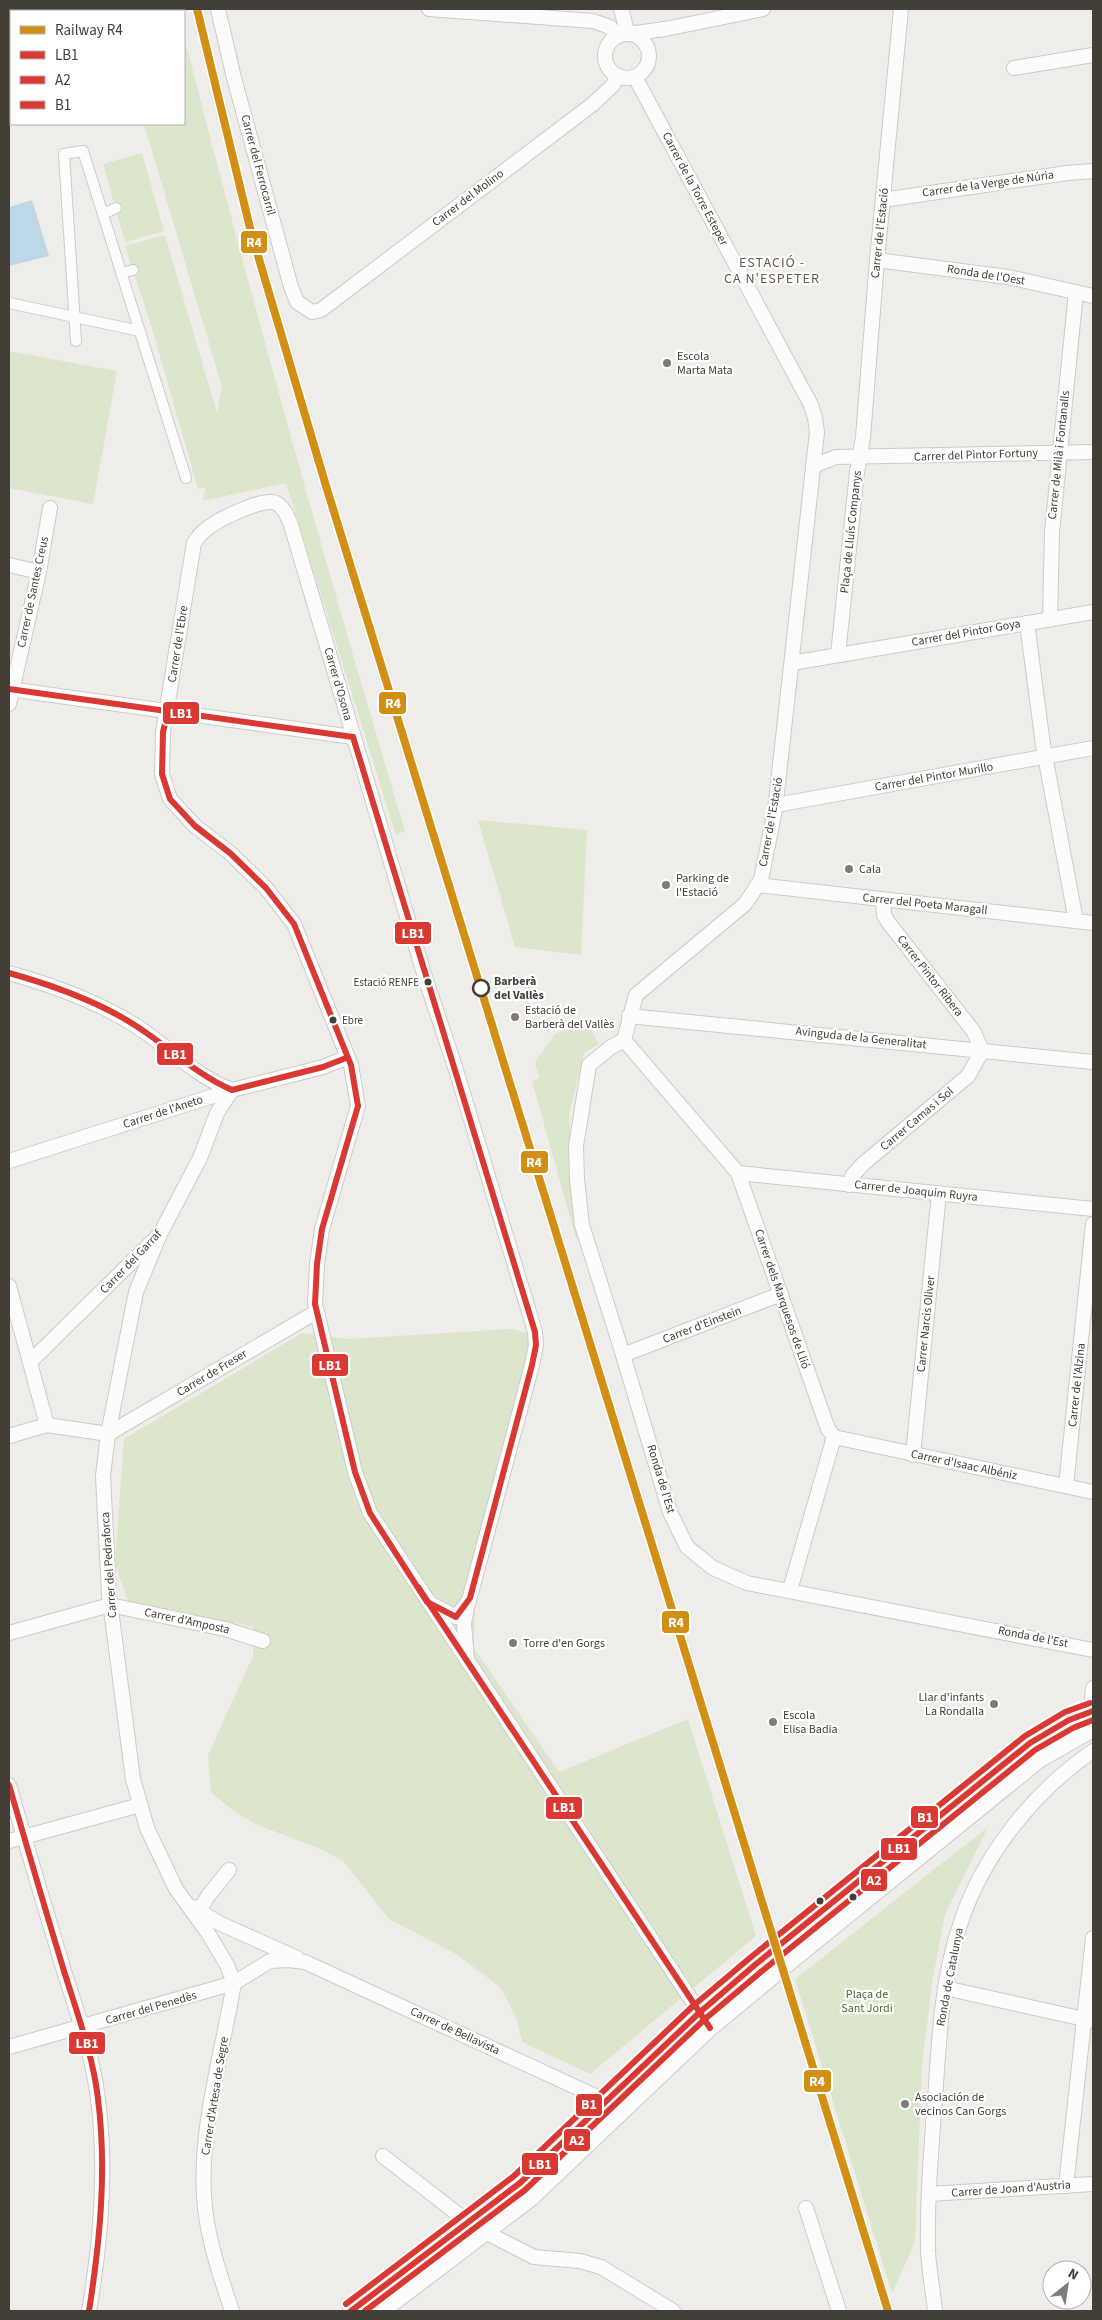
<svg xmlns="http://www.w3.org/2000/svg" width="1102" height="2320" font-family="'Source Sans 3',sans-serif">
  <rect width="100%" height="100%" fill="#efede9"/>
  <g fill="#dce6cc">
    <rect x="111" y="9" width="66" height="2"/>
    <path d="M184,36C252,303 326,567 405,831L396,835L286,483L203,501L206,487L198,489L151,325L125,246L165,235L217,413L222,387L144,124H184Z"/>
    <polygon points="142,153 164,231 125,242 103,164"/>
    <polygon points="9,351 117,371 93,504 9,488"/>
    <polygon points="478,820 587,830 581,955 515,947"/>
    <polygon points="586,1021 599,1044 584,1053 569,1114 571,1154 582,1238 576,1239 532,1081 539,1078 535,1062 555,1034"/>
    <polygon points="512,1329 544,1337 475,1602 474,1648 559,1772 688,1719 756,1936 590,2074 522,2042 517,2019 500,1987 456,1954 389,1919 343,1861 318,1848 255,1824 231,1809 211,1792 208,1755 253,1656 253,1627 128,1601 115,1564 124,1439 302,1333 349,1339"/>
    <polygon points="988,1827 945,1915 933,1977 922,2065 915,2242 892,2293 795,1979"/>
  </g>
  <polygon fill="#bed7e8" points="32,200 49,256 9,266 9,207"/>
  <g fill="none" stroke-linecap="round" stroke-linejoin="round">
    <defs>
      <g id="pedestrian">
        <polyline points="103,214 116,208"/>
        <polyline points="121,273 133,270"/>
        <polyline points="9,303 140,331"/>
        <polyline points="76,341 64,154 83,151 186,478"/>
      </g>
      <g id="minor">
        <polyline points="218,9 234,78 291,287 297,302 312,312 321,310 593,104 613,85 617,76"/>
        <polyline points="429,9 593,21 610,27 618,36"/>
        <polyline points="621,9 628,34 665,29 763,9"/>
        <circle cx="627" cy="56" r="22"/>
        <polyline points="1014,68 1093,55"/>
        <polyline points="883,200 1067,173 1093,171"/>
        <polyline points="877,260 1008,277 1093,296"/>
        <polyline points="813,466 836,457 1093,452"/>
        <polyline points="9,565 39,572"/>
        <polyline points="1050,620 1052,532 1076,292"/>
        <polyline points="1027,623 1043,745 1076,921"/>
        <polyline points="838,655 857,472 863,437 877,260 901,9"/>
        <polyline points="792,663 1093,612"/>
        <polyline points="9,689 353,737"/>
        <polyline points="9,704 39,572 50,508"/>
        <polyline points="776,805 1093,748"/>
        <polyline points="757,885 1093,923"/>
        <path d="M9,973C52,985 94,1000 133,1024C167,1045 194,1076 232,1090"/>
        <polyline points="629,1016 1093,1062"/>
        <polyline points="624,1040 636,995 745,904 761,880 775,810 817,432 815,418 811,405 635,77"/>
        <polyline points="624,1040 611,1047 589,1065 576,1146 577,1179 582,1225 623,1355 670,1512 687,1547 713,1568 747,1583 1093,1650"/>
        <polyline points="624,1040 738,1173 828,1429 834,1437"/>
        <polyline points="9,1161 232,1090 323,1067 346,1058"/>
        <polyline points="738,1173 1093,1209"/>
        <polyline points="849,1185 853,1175 863,1164 968,1076 982,1051 974,1032 888,922 884,915 883,899"/>
        <path d="M160,1234L136,1292L108,1434L103,1476L109,1594L133,1779L147,1828L176,1889L208,1933L227,1965L234,1983C222,2055 197,2135 205,2208C209,2244 221,2278 232,2311"/>
        <polyline points="9,1286 47,1425"/>
        <polyline points="623,1355 781,1294"/>
        <polyline points="30,1362 160,1234 200,1158 217,1113 232,1090"/>
        <polyline points="108,1434 316,1312"/>
        <polyline points="9,1436 47,1425 108,1434"/>
        <polyline points="834,1437 1093,1492"/>
        <polyline points="913,1455 939,1193"/>
        <polyline points="1066,1486 1093,1224"/>
        <polyline points="790,1590 834,1437"/>
        <polyline points="431,1604 456,1617 467,1603"/>
        <polyline points="9,1633 110,1605 225,1629 263,1641"/>
        <path d="M467,1661L464,1623L467,1608L532,1365L536,1345L535,1332L456,1070L425,977L291,525C287,516 285,508 276,503C262,497 215,521 204,531C200,534 197,539 194,543L163,732L162,774L170,799L195,826L230,853L266,888L294,924L351,1065L358,1106L322,1229L317,1264L315,1304L355,1472L370,1513L710,2028"/>
        <polyline points="1090,1722 1093,1688"/>
        <path d="M9,1785C27,1848 46,1911 65,1974C78,2015 93,2057 98,2099C107,2170 101,2242 89,2311"/>
        <polyline points="9,1841 140,1805"/>
        <polyline points="193,1907 219,1923 297,1958"/>
        <polyline points="199,1911 208,1896 229,1870"/>
        <polyline points="945,1988 1093,2021"/>
        <polyline points="9,2047 234,1983 270,1961 289,1960 305,1962 606,2101"/>
        <polyline points="383,2156 468,2222"/>
        <polyline points="1066,2186 1093,1938"/>
        <polyline points="929,2194 1093,2184"/>
        <polyline points="806,2208 839,2311"/>
        <polyline points="485,2232 534,2257 580,2261 601,2267 673,2311"/>
        <path d="M935,2311C933,2291 929,2271 928,2251C927,2201 931,2151 935,2100C939,2042 941,1981 960,1925C982,1856 1034,1791 1093,1751"/>
      </g>
      <g id="tertiary">
        <polyline points="351,2311 520,2183 699,2013 756,1964 1030,1743 1069,1720 1093,1711"/>
        <polyline points="382,2311 531,2198 710,2028 803,1951 1040,1759 1093,1729"/>
      </g>
    </defs>
    <use href="#pedestrian" stroke="#cdcbc7" stroke-width="12"/>
    <use href="#minor" stroke="#cdcbc7" stroke-width="16"/>
    <use href="#tertiary" stroke="#cdcbc7" stroke-width="18"/>
    <use href="#pedestrian" stroke="#fdfcfc" stroke-width="10"/>
    <use href="#minor" stroke="#fdfcfc" stroke-width="14"/>
    <use href="#tertiary" stroke="#fdfcfc" stroke-width="16"/>
    <defs>
      <g id="bus-1">
        <polyline points="9,689 353,737"/>
        <polyline points="168,711 163,732 162,774 170,799 195,826 230,853 266,888 294,924 351,1065 358,1106 322,1229 317,1264 315,1304 355,1472 370,1513 427,1602 456,1617 470,1598 532,1365 536,1345 535,1332 353,737"/>
        <path d="M9,973C52,985 95,1000 133,1024C167,1045 195,1074 232,1090L323,1067L346,1058"/>
        <polyline points="418,1587 710,2028"/>
        <path d="M9,1785C27,1847 45,1909 64,1971C77,2013 93,2055 98,2099C107,2170 100,2241 89,2311"/>
        <polyline points="351,2311 520,2183 699,2013 756,1964 1030,1743 1069,1720 1093,1711"/>
      </g>
      <polyline id="bus-2" points="365,2311 525,2190 705,2019 762,1971 1035,1750 1073,1728 1093,1720"/>
      <polyline id="bus-3" points="346,2304 514,2176 693,2006 751,1957 1025,1736 1065,1712 1090,1703"/>
    </defs>
    <use href="#bus-1" stroke="#fff" stroke-width="10"/>
    <use href="#bus-2" stroke="#fff" stroke-width="10"/>
    <use href="#bus-3" stroke="#fff" stroke-width="10"/>
    <use href="#bus-1" stroke="#da3832" stroke-width="6"/>
    <use href="#bus-2" stroke="#da3832" stroke-width="6"/>
    <use href="#bus-3" stroke="#da3832" stroke-width="6"/>
    <defs>
      <polyline id="rail-1" points="197,9 251,232 326,486 888,2311"/>
    </defs>
    <use href="#rail-1" stroke="#fff" stroke-width="11"/>
    <use href="#rail-1" stroke="#d28f15" stroke-width="8"/>
  </g>
  <g fill="#7f7b75" stroke="#fff" stroke-width="2">
    <circle cx="667" cy="363" r="5"/>
    <circle cx="849" cy="869" r="5"/>
    <circle cx="666" cy="885" r="5"/>
    <circle cx="515" cy="1017" r="5"/>
    <circle cx="513" cy="1643" r="5"/>
    <circle cx="994" cy="1704" r="5"/>
    <circle cx="773" cy="1722" r="5"/>
    <circle cx="905" cy="2104" r="5"/>
  </g>
  <g fill="#433e36" stroke="#fff" stroke-width="2">
    <circle cx="428" cy="982" r="4.5"/>
    <circle cx="333" cy="1020" r="4.5"/>
    <circle cx="853" cy="1897" r="4.5"/>
    <circle cx="820" cy="1901" r="4.5"/>
  </g>
  <circle fill="#fff" stroke="#433e36" stroke-width="2.5" cx="481" cy="988" r="8"/>
  <g text-anchor="middle" dominant-baseline="central" stroke-width="4.5" stroke-linejoin="round" paint-order="stroke">
    <g font-size="11" fill="#433e36" stroke="#fff" text-anchor="end">
      <text x="419" y="982">Estació RENFE</text>
      <text x="342" y="1020" text-anchor="start">Ebre</text>
    </g>
    <g font-size="12" fill="#433e36" stroke="#fff">
      <text transform="translate(258 165) rotate(75)">Carrer del Ferrocarril</text>
      <text transform="translate(988 184) rotate(-8)">Carrer de la Verge de Núria</text>
      <text transform="translate(695 189) rotate(62)">Carrer de la Torre Esteper</text>
      <text transform="translate(468 198) rotate(-37)">Carrer del Molino</text>
      <text transform="translate(880 233) rotate(-84)">Carrer de l'Estació</text>
      <text transform="translate(986 275) rotate(9)">Ronda de l'Oest</text>
      <text transform="translate(976 455) rotate(-2)">Carrer del Pintor Fortuny</text>
      <text transform="translate(1059 455) rotate(-84)">Carrer de Milà i Fontanalls</text>
      <text transform="translate(851 532) rotate(-84)">Plaça de Lluís Companys</text>
      <text transform="translate(33 592) rotate(-78)">Carrer de Santes Creus</text>
      <text transform="translate(966 633) rotate(-10)">Carrer del Pintor Goya</text>
      <text transform="translate(178 644) rotate(-81)">Carrer de l'Ebre</text>
      <text transform="translate(338 684) rotate(74)">Carrer d'Osona</text>
      <text transform="translate(934 777) rotate(-10)">Carrer del Pintor Murillo</text>
      <text transform="translate(771 822) rotate(-80)">Carrer de l'Estació</text>
      <text transform="translate(925 904) rotate(6)">Carrer del Poeta Maragall</text>
      <text transform="translate(930 976) rotate(52)">Carrer Pintor Ribera</text>
      <text transform="translate(861 1038) rotate(6)">Avinguda de la Generalitat</text>
      <text transform="translate(163 1112) rotate(-18)">Carrer de l'Aneto</text>
      <text transform="translate(917 1119) rotate(-40)">Carrer Camas i Sol</text>
      <text transform="translate(916 1191) rotate(6)">Carrer de Joaquim Ruyra</text>
      <text transform="translate(131 1262) rotate(-46)">Carrer del Garraf</text>
      <text transform="translate(782 1299) rotate(71)">Carrer dels Marquesos de Llió</text>
      <text transform="translate(926 1324) rotate(-84)">Carrer Narcis Oliver</text>
      <text transform="translate(702 1325) rotate(-21)">Carrer d'Einstein</text>
      <text transform="translate(212 1373) rotate(-31)">Carrer de Freser</text>
      <text transform="translate(1077 1385) rotate(-84)">Carrer de l'Alzina</text>
      <text transform="translate(964 1465) rotate(12)">Carrer d'Isaac Albéniz</text>
      <text transform="translate(661 1479) rotate(73)">Ronda de l'Est</text>
      <text transform="translate(109 1565) rotate(-94)">Carrer del Pedraforca</text>
      <text transform="translate(187 1621) rotate(12)">Carrer d'Amposta</text>
      <text transform="translate(1033 1637) rotate(11)">Ronda de l'Est</text>
      <text transform="translate(950 1977) rotate(-79)">Ronda de Catalunya</text>
      <text transform="translate(151 2008) rotate(-16)">Carrer del Penedès</text>
      <text transform="translate(455 2031) rotate(25)">Carrer de Bellavista</text>
      <text transform="translate(215 2096) rotate(-81)">Carrer d'Artesa de Segre</text>
      <text transform="translate(1011 2189) rotate(-4)">Carrer de Joan d'Austria</text>
    </g>
    <g font-size="12" fill="#433e36" stroke="#fff" text-anchor="start">
      <text x="677" y="356">Escola<tspan x="677" dy="14">Marta Mata</tspan></text>
      <text x="859" y="869">Cala</text>
      <text x="676" y="878">Parking de<tspan x="676" dy="14">l'Estació</tspan></text>
      <text x="525" y="1010">Estació de<tspan x="525" dy="14">Barberà del Vallès</tspan></text>
      <text x="523" y="1643">Torre d'en Gorgs</text>
      <text x="984" y="1697" text-anchor="end">Llar d'infants<tspan x="984" dy="14">La Rondalla</tspan></text>
      <text x="783" y="1715">Escola<tspan x="783" dy="14">Elisa Badia</tspan></text>
      <text x="915" y="2097">Asociación de<tspan x="915" dy="14">vecinos Can Gorgs</tspan></text>
    </g>
    <g font-size="12" font-weight="bold" fill="#433e36" stroke="#fff" text-anchor="start">
      <text x="494" y="981">Barberà<tspan x="494" dy="14">del Vallès</tspan></text>
    </g>
    <g font-size="12" fill="#486e30" stroke="#fff">
      <text x="867" y="1994">Plaça de<tspan x="867" dy="14">Sant Jordi</tspan></text>
    </g>
    <g font-size="14" letter-spacing="1" fill="#655c4f" stroke="#fff">
      <text x="772" y="263">ESTACIÓ -<tspan x="772" dy="16">CA N'ESPETER</tspan></text>
    </g>
  </g>
  <g stroke="#fff" stroke-width="2">
    <rect x="240" y="230" width="28" height="24" rx="5" fill="#d28f15"/>
    <rect x="378" y="691" width="29" height="24" rx="5" fill="#d28f15"/>
    <rect x="162" y="701" width="38" height="24" rx="5" fill="#da3832"/>
    <rect x="394" y="921" width="38" height="24" rx="5" fill="#da3832"/>
    <rect x="156" y="1042" width="38" height="24" rx="5" fill="#da3832"/>
    <rect x="520" y="1150" width="29" height="24" rx="5" fill="#d28f15"/>
    <rect x="311" y="1353" width="38" height="24" rx="5" fill="#da3832"/>
    <rect x="661" y="1610" width="29" height="24" rx="5" fill="#d28f15"/>
    <rect x="545" y="1796" width="38" height="24" rx="5" fill="#da3832"/>
    <rect x="910" y="1805" width="29" height="24" rx="5" fill="#da3832"/>
    <rect x="880" y="1837" width="38" height="24" rx="5" fill="#da3832"/>
    <rect x="860" y="1868" width="28" height="24" rx="5" fill="#da3832"/>
    <rect x="68" y="2031" width="38" height="24" rx="5" fill="#da3832"/>
    <rect x="803" y="2069" width="29" height="24" rx="5" fill="#d28f15"/>
    <rect x="575" y="2093" width="28" height="24" rx="5" fill="#da3832"/>
    <rect x="563" y="2128" width="28" height="24" rx="5" fill="#da3832"/>
    <rect x="521" y="2152" width="38" height="24" rx="5" fill="#da3832"/>
  </g>
  <g font-size="14" text-anchor="middle" font-weight="bold" fill="#fff">
    <text x="254" y="247">R4</text>
    <text x="393" y="708">R4</text>
    <text x="181" y="718">LB1</text>
    <text x="413" y="938">LB1</text>
    <text x="175" y="1059">LB1</text>
    <text x="534" y="1167">R4</text>
    <text x="330" y="1370">LB1</text>
    <text x="676" y="1627">R4</text>
    <text x="564" y="1812">LB1</text>
    <text x="925" y="1822">B1</text>
    <text x="899" y="1853">LB1</text>
    <text x="874" y="1885">A2</text>
    <text x="87" y="2048">LB1</text>
    <text x="817" y="2086">R4</text>
    <text x="589" y="2109">B1</text>
    <text x="577" y="2145">A2</text>
    <text x="540" y="2169">LB1</text>
  </g>
  <rect width="1102" height="2320" fill="none" stroke="#433e36" stroke-width="20"/>
  <rect x="10" y="10" width="175" height="115" fill="#ffffff" stroke="#b4b2af"/>
  <rect x="20" y="26" width="25" height="8" fill="#d28f15" stroke="#b4b2af"/>
  <text x="55" y="35" font-size="15" fill="#433e36">Railway R4</text>
  <rect x="20" y="51" width="25" height="8" fill="#da3832" stroke="#b4b2af"/>
  <text x="55" y="60" font-size="15" fill="#433e36">LB1</text>
  <rect x="20" y="76" width="25" height="8" fill="#da3832" stroke="#b4b2af"/>
  <text x="55" y="85" font-size="15" fill="#433e36">A2</text>
  <rect x="20" y="101" width="25" height="8" fill="#da3832" stroke="#b4b2af"/>
  <text x="55" y="110" font-size="15" fill="#433e36">B1</text>
  <g transform="translate(1067 2285) rotate(30)"><circle r="24" fill="#ffffff" stroke="#b4b2af"/>
  <path d="M0-4L9 19L0 12L-9 19Z" fill="#7f7b75"/>
  <text y="-8" font-size="14" font-weight="bold" text-anchor="middle" fill="#433e36">N</text>
  </g>
</svg>
